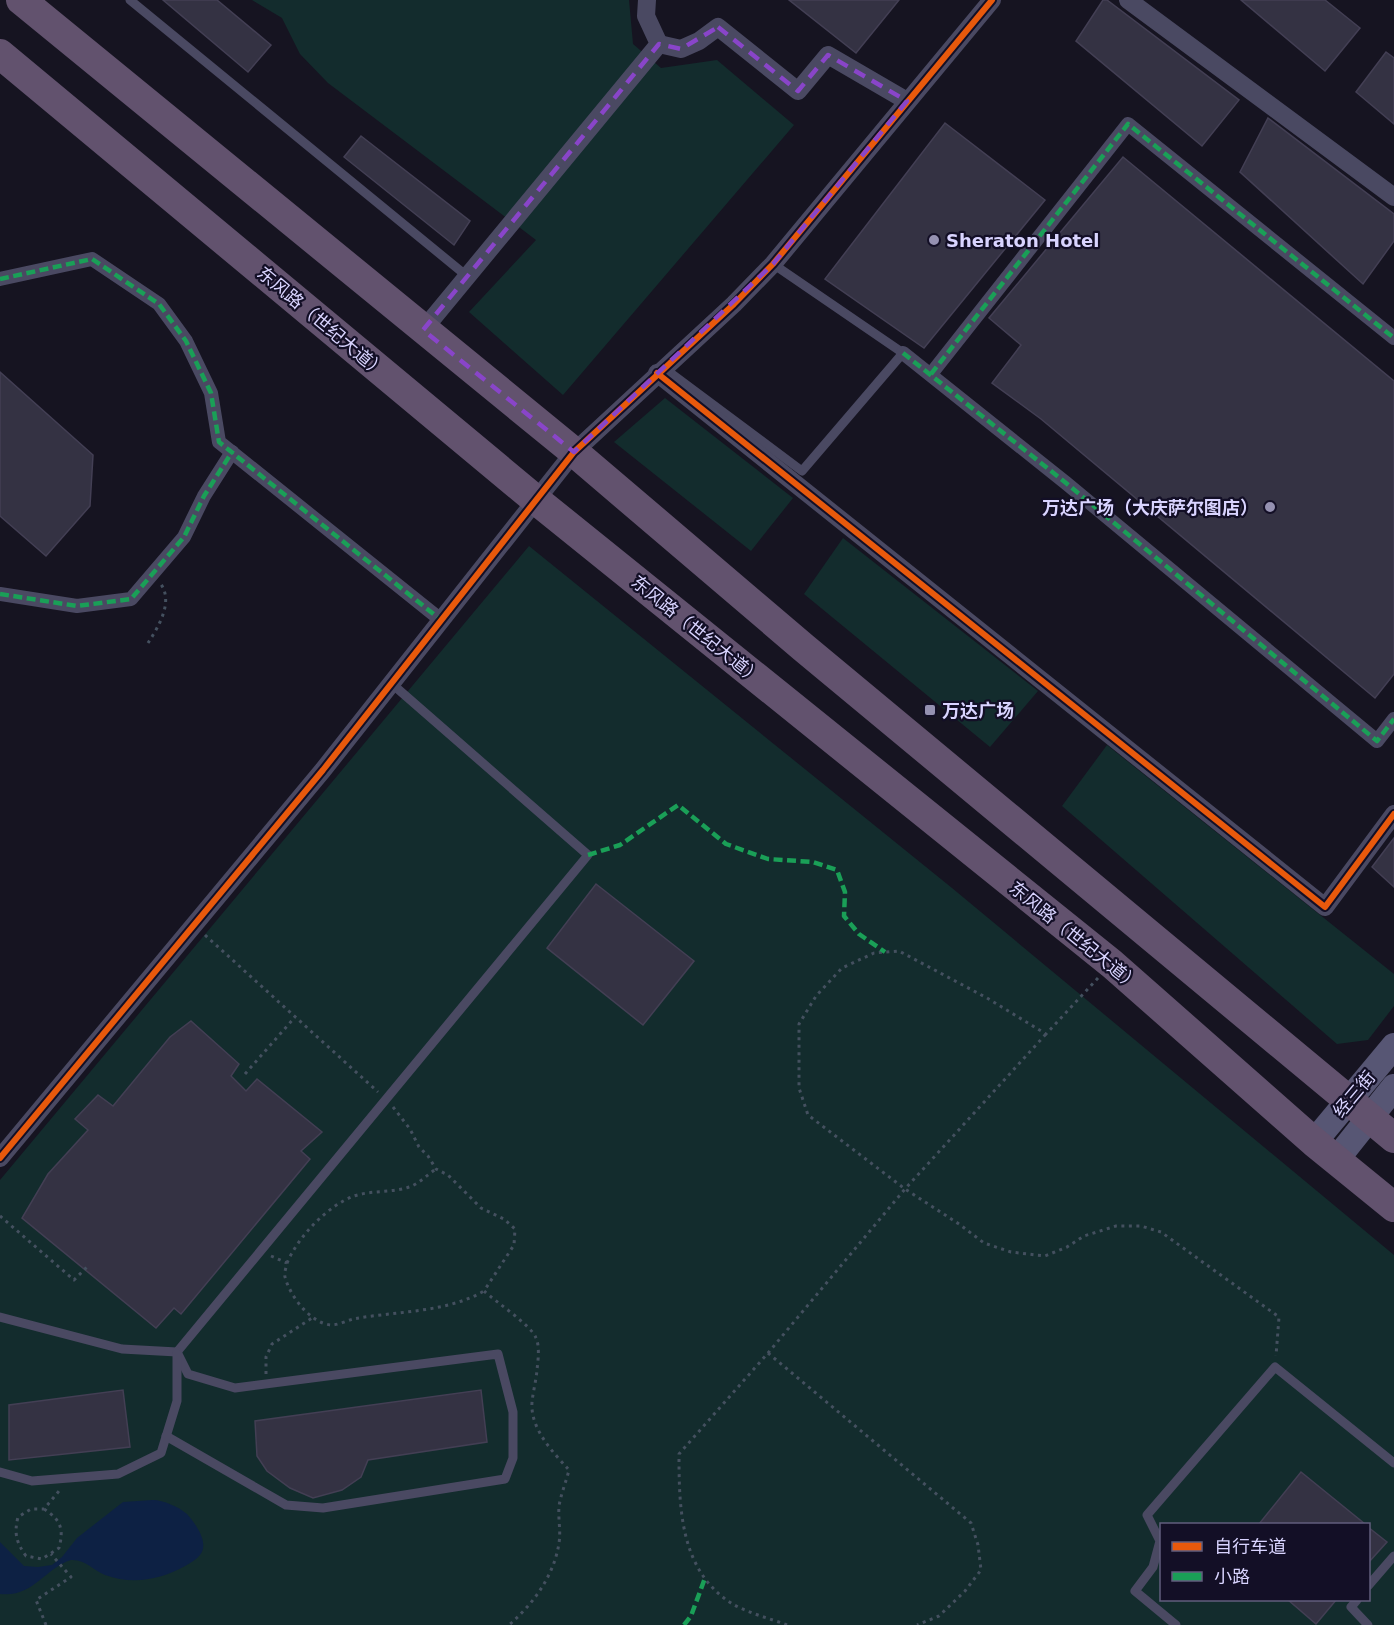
<svg xmlns="http://www.w3.org/2000/svg" width="1394" height="1625" font-family="'DejaVu Sans','Noto Sans SC',sans-serif">
  <rect width="100%" height="100%" fill="#161421"/>
  <g fill="#132c2d" fill-rule="evenodd">
    <polygon points="252,0 629,0 633,44 661,68 717,60 794,125 563,395 469,312 536,240 328,83 300,54 282,18"/>
    <polygon points="665,398 793,498 751,551 614,442"/>
    <polygon points="843,538 1038,691 990,747 804,594"/>
    <path d="M529,546L952,888L1394,1255V1625H0V1180ZM1162,1524H1368V1600H1162Z"/>
    <polygon points="1107,745 1394,974 1394,1006 1368,1040 1337,1044 1062,806"/>
  </g>
  <path fill="#0d2144" d="M153,1500C163,1500 179,1507 187,1514C195,1523 210,1543 200,1555C196,1560 190,1563 185,1566C160,1580 132,1585 105,1575C93,1570 85,1559 71,1560C45,1568 33,1598 0,1594V1542L24,1566L38,1567L52,1565L62,1557L77,1538L123,1502Z"/>
  <g fill="#343243" stroke="#433f54" stroke-width="1.5">
    <polygon points="163,0 217,0 271,45 248,72"/>
    <polygon points="789,0 899,0 856,53"/>
    <polygon points="1103,0 1107,0 1239,100 1202,146 1076,41"/>
    <polygon points="1241,0 1325,0 1360,28 1325,71"/>
    <polygon points="1386,52 1394,58 1394,124 1356,92"/>
    <polygon points="1268,118 1394,214 1394,241 1363,284 1240,172"/>
    <polygon points="945,123 1045,200 924,348 825,279"/>
    <polygon points="361,136 470,221 454,245 344,157"/>
    <polygon points="1123,157 1394,381 1394,674 1375,698 1041,419 992,383 1021,345 989,318"/>
    <polygon points="0,372 93,455 90,506 46,556 0,516"/>
    <polygon points="1394,838 1394,887 1372,867"/>
    <polygon points="596,884 694,961 643,1025 547,948"/>
    <polygon points="191,1021 239,1064 231,1076 246,1091 257,1079 322,1132 301,1151 310,1159 181,1314 174,1308 156,1328 22,1218 48,1174 88,1130 75,1119 98,1095 113,1106 170,1037"/>
    <polygon points="123,1390 130,1447 9,1460 9,1405"/>
    <polygon points="481,1390 487,1442 368,1460 361,1477 342,1490 313,1498 290,1488 267,1471 257,1456 255,1421"/>
    <polygon points="1301,1472 1365,1524 1259,1524"/>
    <polygon points="1368,1527 1387,1542 1368,1563"/>
    <polygon points="1287,1599 1337,1599 1316,1624"/>
  </g>
  <g fill="none" stroke-linecap="round" stroke-linejoin="round">
    <g stroke="#44505f" stroke-width="3" stroke-dasharray="3 4.5" stroke-linecap="butt">
      <path d="M148,643C159,626 174,601 160,583"/>
      <polyline points="205,935 378,1092"/>
      <polyline points="1098,978 1046,1034 987,998 899,951 874,953 842,968 816,996 799,1024 799,1088 808,1115 905,1189 959,1224 984,1243 1011,1252 1045,1256 1067,1247 1084,1236 1116,1226 1141,1226 1161,1232 1279,1317 1276,1356"/>
      <polyline points="245,1074 295,1017"/>
      <path d="M393,1107L410,1129L419,1147L428,1156L436,1169L448,1175L481,1208L504,1219L515,1229L514,1245L484,1291C496,1302 532,1326 536,1338C540,1347 538,1360 537,1370C536,1381 533,1392 532,1402C530,1429 553,1452 569,1470C566,1482 561,1494 559,1506C558,1519 561,1531 559,1543C554,1576 533,1604 509,1625"/>
      <polyline points="0,1216 74,1280 88,1266"/>
      <path d="M271,1256L287,1263C286,1268 284,1273 285,1277C290,1296 310,1323 331,1325C338,1325 346,1321 353,1319C396,1311 446,1313 484,1291"/>
      <path d="M287,1263C298,1237 327,1206 354,1196C372,1190 392,1193 409,1187C419,1184 428,1174 436,1169"/>
      <polyline points="768,1353 971,1523 978,1545 981,1570 965,1591 939,1616 917,1625"/>
      <polyline points="266,1374 266,1357 272,1344 312,1318"/>
      <path d="M44,1509C61,1520 64,1529 59,1548L42,1559L26,1556C16,1542 14,1533 18,1517L31,1509H44L59,1491"/>
      <polyline points="46,1625 36,1600 71,1577 51,1554"/>
      <path d="M787,1625C769,1618 747,1613 731,1603C680,1570 679,1508 679,1454L768,1353L905,1189L1046,1034"/>
    </g>
    <g stroke="#4a4962" stroke-width="9">
      <polyline points="130,0 468,277"/>
      <polyline points="668,371 802,471 903,353 773,264"/>
      <polyline points="0,1317 122,1349 177,1352 588,855 391,683"/>
      <polyline points="166,1436 286,1505 323,1508 505,1479 513,1458 513,1412 498,1354 235,1388 188,1374 177,1352"/>
      <polyline points="0,1472 32,1481 118,1474 161,1453 177,1401 177,1354"/>
      <polyline points="1368,1586 1394,1556"/>
      <polyline points="1357,1600 1351,1607 1368,1625"/>
      <polyline points="1176,1625 1135,1591 1153,1567 1160,1541 1147,1515 1275,1367 1394,1463"/>
    </g>
    <g stroke="#4a4962" stroke-width="14">
      <polyline points="0,279 92,259 159,304 186,341 211,393 219,442 441,620"/>
      <polyline points="903,353 1066,483 1377,741 1394,719"/>
      <polyline points="931,374 1128,124 1394,338"/>
      <polyline points="0,594 77,606 131,599 184,537 204,496 232,452"/>
    </g>
    <g stroke="#4a4962" stroke-width="18">
      <polyline points="1128,0 1394,197"/>
      <polyline points="659,44 681,49 699,41 718,27 798,91 828,55 907,101"/>
      <polyline points="423,330 659,44 646,16 647,0"/>
      <polyline points="657,373 1325,907 1394,814"/>
      <polyline points="0,1158 323,770 574,452 734,304 773,264 992,0"/>
    </g>
    <g stroke="#575674" stroke-width="26">
      <polyline points="1314,1142 1394,1046"/>
      <polyline points="1336,1160 1394,1087"/>
    </g>
    <g stroke="#62526e" stroke-width="30">
      <polyline points="21,0 574,452 804,648 1394,1138"/>
      <polyline points="0,54 536,500 1112,964 1314,1142 1394,1207"/>
    </g>
    <g stroke="#1a9f57" stroke-width="4.5" stroke-dasharray="9 4.5" stroke-linecap="butt">
      <polyline points="0,279 92,259 159,304 186,341 211,393 219,442 441,620"/>
      <polyline points="903,353 1066,483 1377,741 1394,719"/>
      <polyline points="931,374 1128,124 1394,338"/>
      <polyline points="0,594 77,606 131,599 184,537 204,496 232,452"/>
      <polyline points="588,855 620,845 678,805 726,844 768,859 813,862 837,870 845,892 844,916 859,934 885,952"/>
      <polyline points="684,1625 691,1616 705,1578"/>
    </g>
    <defs>
      <g id="cycleway">
        <polyline points="657,373 1325,907 1394,814"/>
        <polyline points="0,1158 323,770 574,452 734,304 773,264 992,0"/>
      </g>
    </defs>
    <use href="#cycleway" stroke="#130f26" stroke-width="10"/>
    <use href="#cycleway" stroke="#e8590c" stroke-width="6"/>
  </g>
  <path fill="none" stroke="#8945c9" stroke-width="4.5" stroke-dasharray="12 8" stroke-linejoin="round" d="M718,27L798,91L828,55L907,101L773,264L574,452L423,330L659,44L681,49Z"/>
  <g fill="#9591b1" stroke="#130f26" stroke-width="2">
    <circle cx="934" cy="240" r="6"/>
    <circle cx="1270" cy="507" r="6"/>
    <rect x="924" y="704" width="12" height="12" rx="3"/>
  </g>
  <g text-anchor="middle" dominant-baseline="central" stroke-width="4.5" stroke-linejoin="round" paint-order="stroke">
    <g font-size="18" font-weight="bold" fill="#d9d4ff" stroke="#130f26" text-anchor="start">
      <text x="946" y="240">Sheraton Hotel</text>
      <text x="1258" y="507" text-anchor="end">万达广场（大庆萨尔图店）</text>
      <text x="942" y="710">万达广场</text>
    </g>
    <g font-size="18" fill="#d9d4ff" stroke="#130f26">
      <text transform="translate(322 322) rotate(40)">东风路（世纪大道）</text>
      <text transform="translate(697 630) rotate(39)">东风路（世纪大道）</text>
      <text transform="translate(1075 936) rotate(39)">东风路（世纪大道）</text>
      <text transform="translate(1354 1094) rotate(-50)">经三街</text>
    </g>
  </g>
  <rect x="1160" y="1523" width="210" height="78" fill="#130f26" stroke="#625e7d" stroke-width="1.5"/>
  <rect x="1172" y="1542" width="30" height="9" fill="#e8590c" stroke="#625e7d" stroke-width="1.5"/>
  <text x="1214" y="1553" font-size="18" fill="#d9d4ff">自行车道</text>
  <rect x="1172" y="1572" width="30" height="9" fill="#1a9f57" stroke="#625e7d" stroke-width="1.5"/>
  <text x="1214" y="1583" font-size="18" fill="#d9d4ff">小路</text>
</svg>
